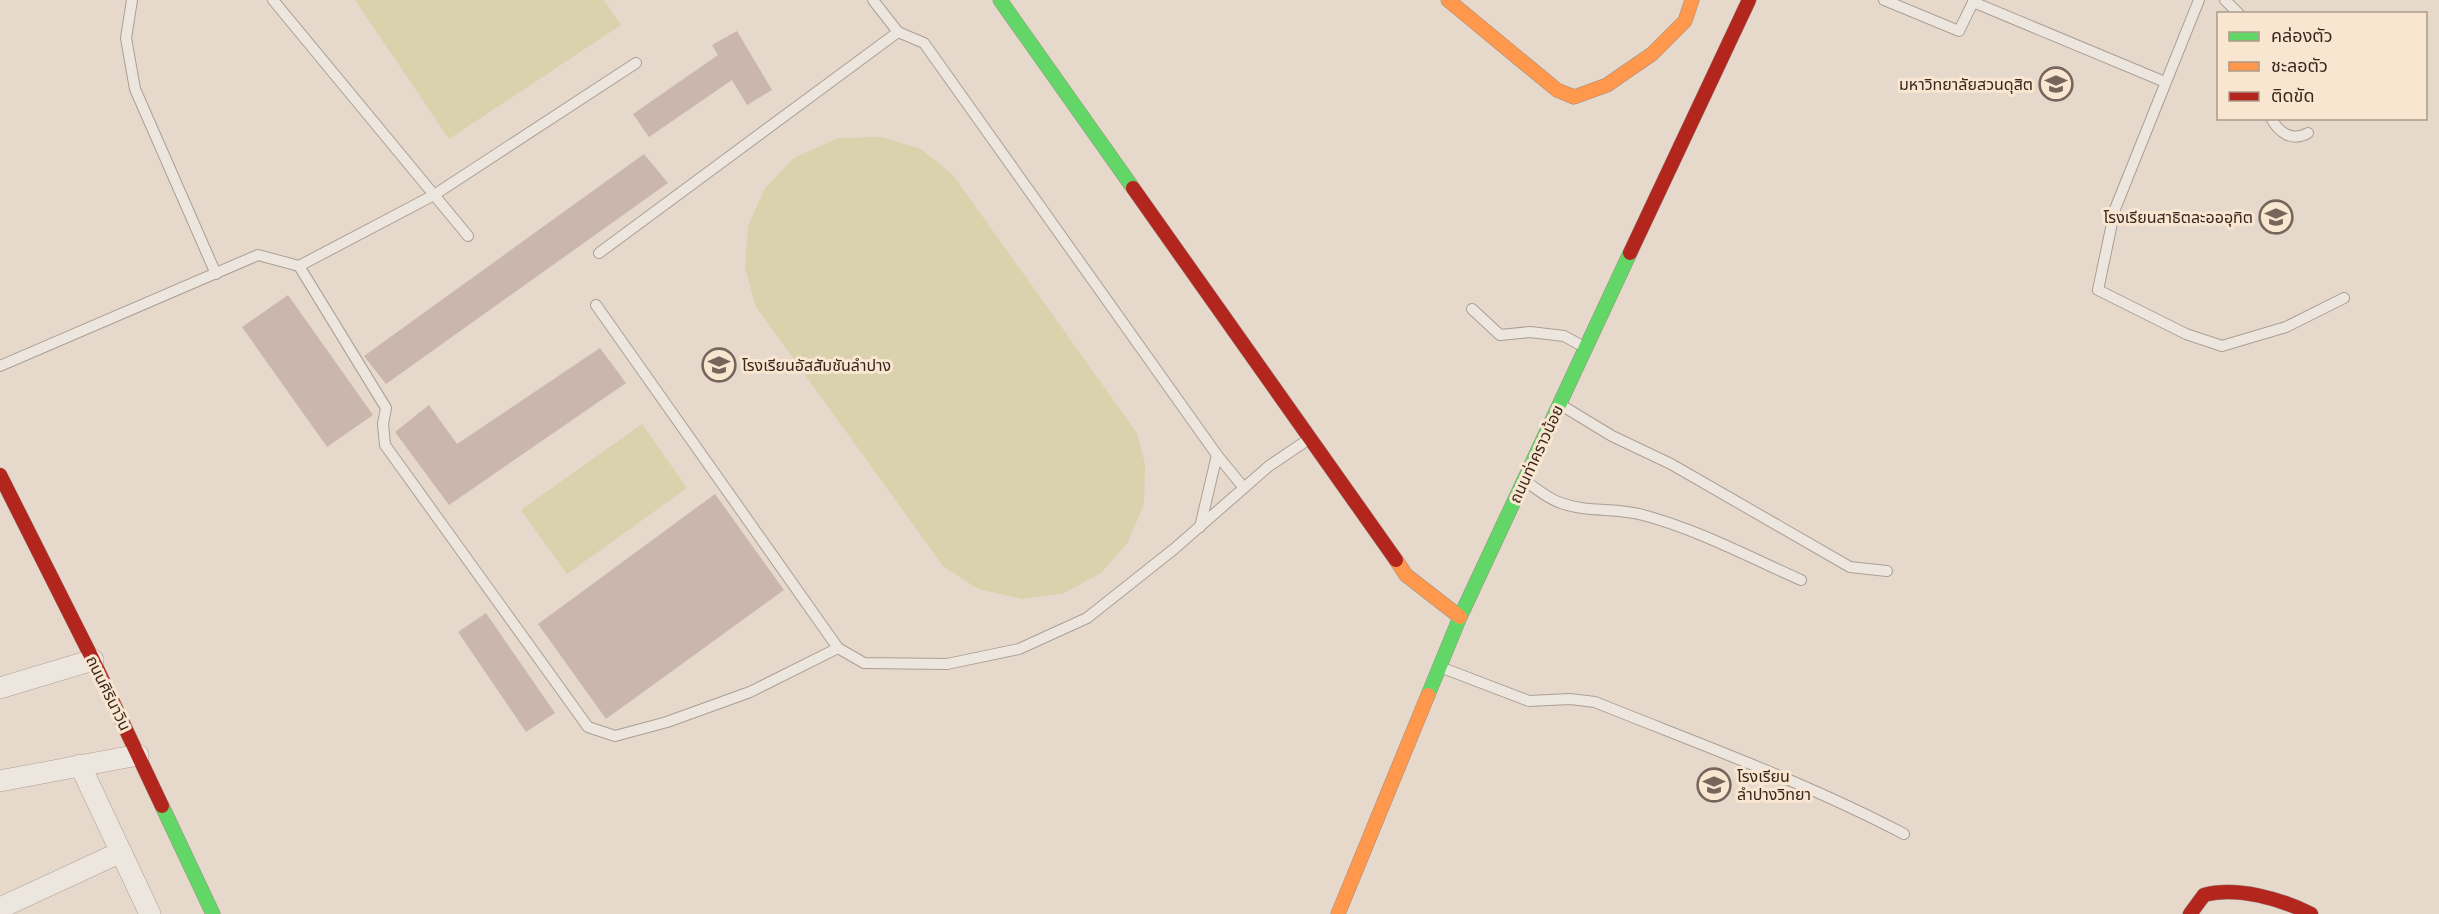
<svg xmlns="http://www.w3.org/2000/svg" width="2439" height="914" font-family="'PT Serif','Noto Sans Thai',serif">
  <rect width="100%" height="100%" fill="#e6d9cc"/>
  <g fill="#d9d2ad">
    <polygon points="355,0 604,0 621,25 449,139"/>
    <polygon points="881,137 921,149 953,175 1137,433 1145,464 1144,504 1128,542 1101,573 1064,593 1022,599 978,589 943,566 756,307 745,268 748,226 765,188 794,158 838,138"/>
    <polygon points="642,424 687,488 567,574 521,510"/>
  </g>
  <g fill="#cab6ac">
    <polygon points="737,31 772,90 747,105 732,80 649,137 633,114 718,55 712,45"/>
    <polygon points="644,154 668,183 386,384 364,356"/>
    <polygon points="288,295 373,415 327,447 242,327"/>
    <polygon points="600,348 626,383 449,505 395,432 429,405 457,444"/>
    <polygon points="715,494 784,590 606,719 538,624"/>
    <polygon points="486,613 555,713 526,732 458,632"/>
  </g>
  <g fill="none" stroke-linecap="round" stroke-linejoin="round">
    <defs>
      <g id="lane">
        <polyline points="132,0 126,38 135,89 216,274"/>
        <polyline points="273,0 468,236"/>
        <polyline points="873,0 898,32 924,43 1217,455 1200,527"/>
        <polyline points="1884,0 1959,31 1974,0"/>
        <polyline points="2199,0 2115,209 2098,290 2186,334 2222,346 2286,327 2344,298"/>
        <polyline points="2225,0 2239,14"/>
        <polyline points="1973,2 2165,82"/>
        <path d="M2271,118C2279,133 2292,142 2308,133"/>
        <polyline points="599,253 898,32"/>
        <polyline points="299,266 386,408 383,424 385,445 588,727 615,736 667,722 750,692 838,648"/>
        <polyline points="596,305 838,648 864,663 947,664 1019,649 1087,618 1174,549 1269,466 1309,439"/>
        <polyline points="1472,309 1500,335 1530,332 1564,336 1586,348"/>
        <polyline points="0,366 258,255 299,266 434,195 636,63"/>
        <polyline points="1561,405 1612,436 1671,464 1850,567 1887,571"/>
        <polyline points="1217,455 1244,488"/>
        <path d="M1525,481C1536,488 1548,499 1561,503C1587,513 1616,507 1643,515C1699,530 1749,557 1801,580"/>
        <path d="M1440,667L1529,701L1570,699L1595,702C1699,744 1805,782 1904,834"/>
      </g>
      <g id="street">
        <polyline points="0,688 93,660"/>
        <polyline points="80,765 150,914"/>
        <polyline points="0,781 138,755"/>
        <polyline points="0,908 121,852"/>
      </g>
      <g id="fast">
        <polyline points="1000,0 1133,188"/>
        <polyline points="1428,695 1460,617 1630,253"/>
        <polyline points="162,806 213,914"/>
      </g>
      <g id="slow">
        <polyline points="1448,0 1557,90 1574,97 1607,85 1652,54 1685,21 1692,0"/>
        <polyline points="1396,560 1406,575 1460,617"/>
        <polyline points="1338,914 1428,695"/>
      </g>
      <g id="jam">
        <polyline points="1133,188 1396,560"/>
        <polyline points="1630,253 1749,0"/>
        <polyline points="0,475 93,660 162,806"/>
        <path d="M2190,914L2204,895C2237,886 2281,899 2311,914"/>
      </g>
    </defs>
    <use href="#lane" stroke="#ab9f95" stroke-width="12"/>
    <use href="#street" stroke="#ab9f95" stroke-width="22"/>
    <use href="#fast" stroke="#9a8e85" stroke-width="15"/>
    <use href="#slow" stroke="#9a8e85" stroke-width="15"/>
    <use href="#jam" stroke="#9a8e85" stroke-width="15"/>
    <use href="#lane" stroke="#ede6de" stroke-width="10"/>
    <use href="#street" stroke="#ede6de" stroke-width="21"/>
    <use href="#fast" stroke="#63d668" stroke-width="14"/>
    <use href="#slow" stroke="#ff974d" stroke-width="14"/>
    <use href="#jam" stroke="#b3261e" stroke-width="14"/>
  </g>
  <defs>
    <symbol id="university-ring" viewBox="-11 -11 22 22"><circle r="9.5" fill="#f8e6d1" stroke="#76655a" stroke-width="1.5"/><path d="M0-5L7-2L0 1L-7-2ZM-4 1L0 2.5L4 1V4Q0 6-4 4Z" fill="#76655a"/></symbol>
    <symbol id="school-ring" viewBox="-11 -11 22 22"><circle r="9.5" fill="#f8e6d1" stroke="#76655a" stroke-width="1.5"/><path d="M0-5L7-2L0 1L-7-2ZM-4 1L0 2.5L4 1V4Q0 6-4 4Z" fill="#76655a"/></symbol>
  </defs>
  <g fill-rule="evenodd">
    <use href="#university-ring" x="2037" y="65" width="38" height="38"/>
    <use href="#school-ring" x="2257" y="198" width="38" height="38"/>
    <use href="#school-ring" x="700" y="346" width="38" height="38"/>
    <use href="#school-ring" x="1695" y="766" width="38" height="38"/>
  </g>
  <g text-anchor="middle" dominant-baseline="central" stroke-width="6" stroke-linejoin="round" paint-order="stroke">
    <g font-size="16" fill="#3a261c" stroke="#f8e6d1" text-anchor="end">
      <text x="2033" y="84">มหาวิทยาลัยสวนดุสิต</text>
      <text x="2253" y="217">โรงเรียนสาธิตละอออุทิต</text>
      <text x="742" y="365" text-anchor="start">โรงเรียนอัสสัมชันลำปาง</text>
      <text x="1737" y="776" text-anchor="start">โรงเรียน<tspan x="1737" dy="18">ลำปางวิทยา</tspan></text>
    </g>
    <g font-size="16" fill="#3a261c" stroke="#f8e6d1">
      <text transform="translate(1536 454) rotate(-65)">ถนนท่าคราวน้อย</text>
      <text transform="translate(109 693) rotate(64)">ถนนศิรินาวิน</text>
    </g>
  </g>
  <rect x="2217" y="12" width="210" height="108" fill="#f8e6d1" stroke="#ac9989" stroke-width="1.5"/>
  <rect x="2229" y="32" width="30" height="9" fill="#63d668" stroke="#ac9989" stroke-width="1.5"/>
  <text x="2271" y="42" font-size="18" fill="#3a261c">คล่องตัว</text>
  <rect x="2229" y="62" width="30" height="9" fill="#ff974d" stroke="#ac9989" stroke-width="1.5"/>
  <text x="2271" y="72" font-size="18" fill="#3a261c">ชะลอตัว</text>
  <rect x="2229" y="92" width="30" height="9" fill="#b3261e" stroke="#ac9989" stroke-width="1.5"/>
  <text x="2271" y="102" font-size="18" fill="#3a261c">ติดขัด</text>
</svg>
